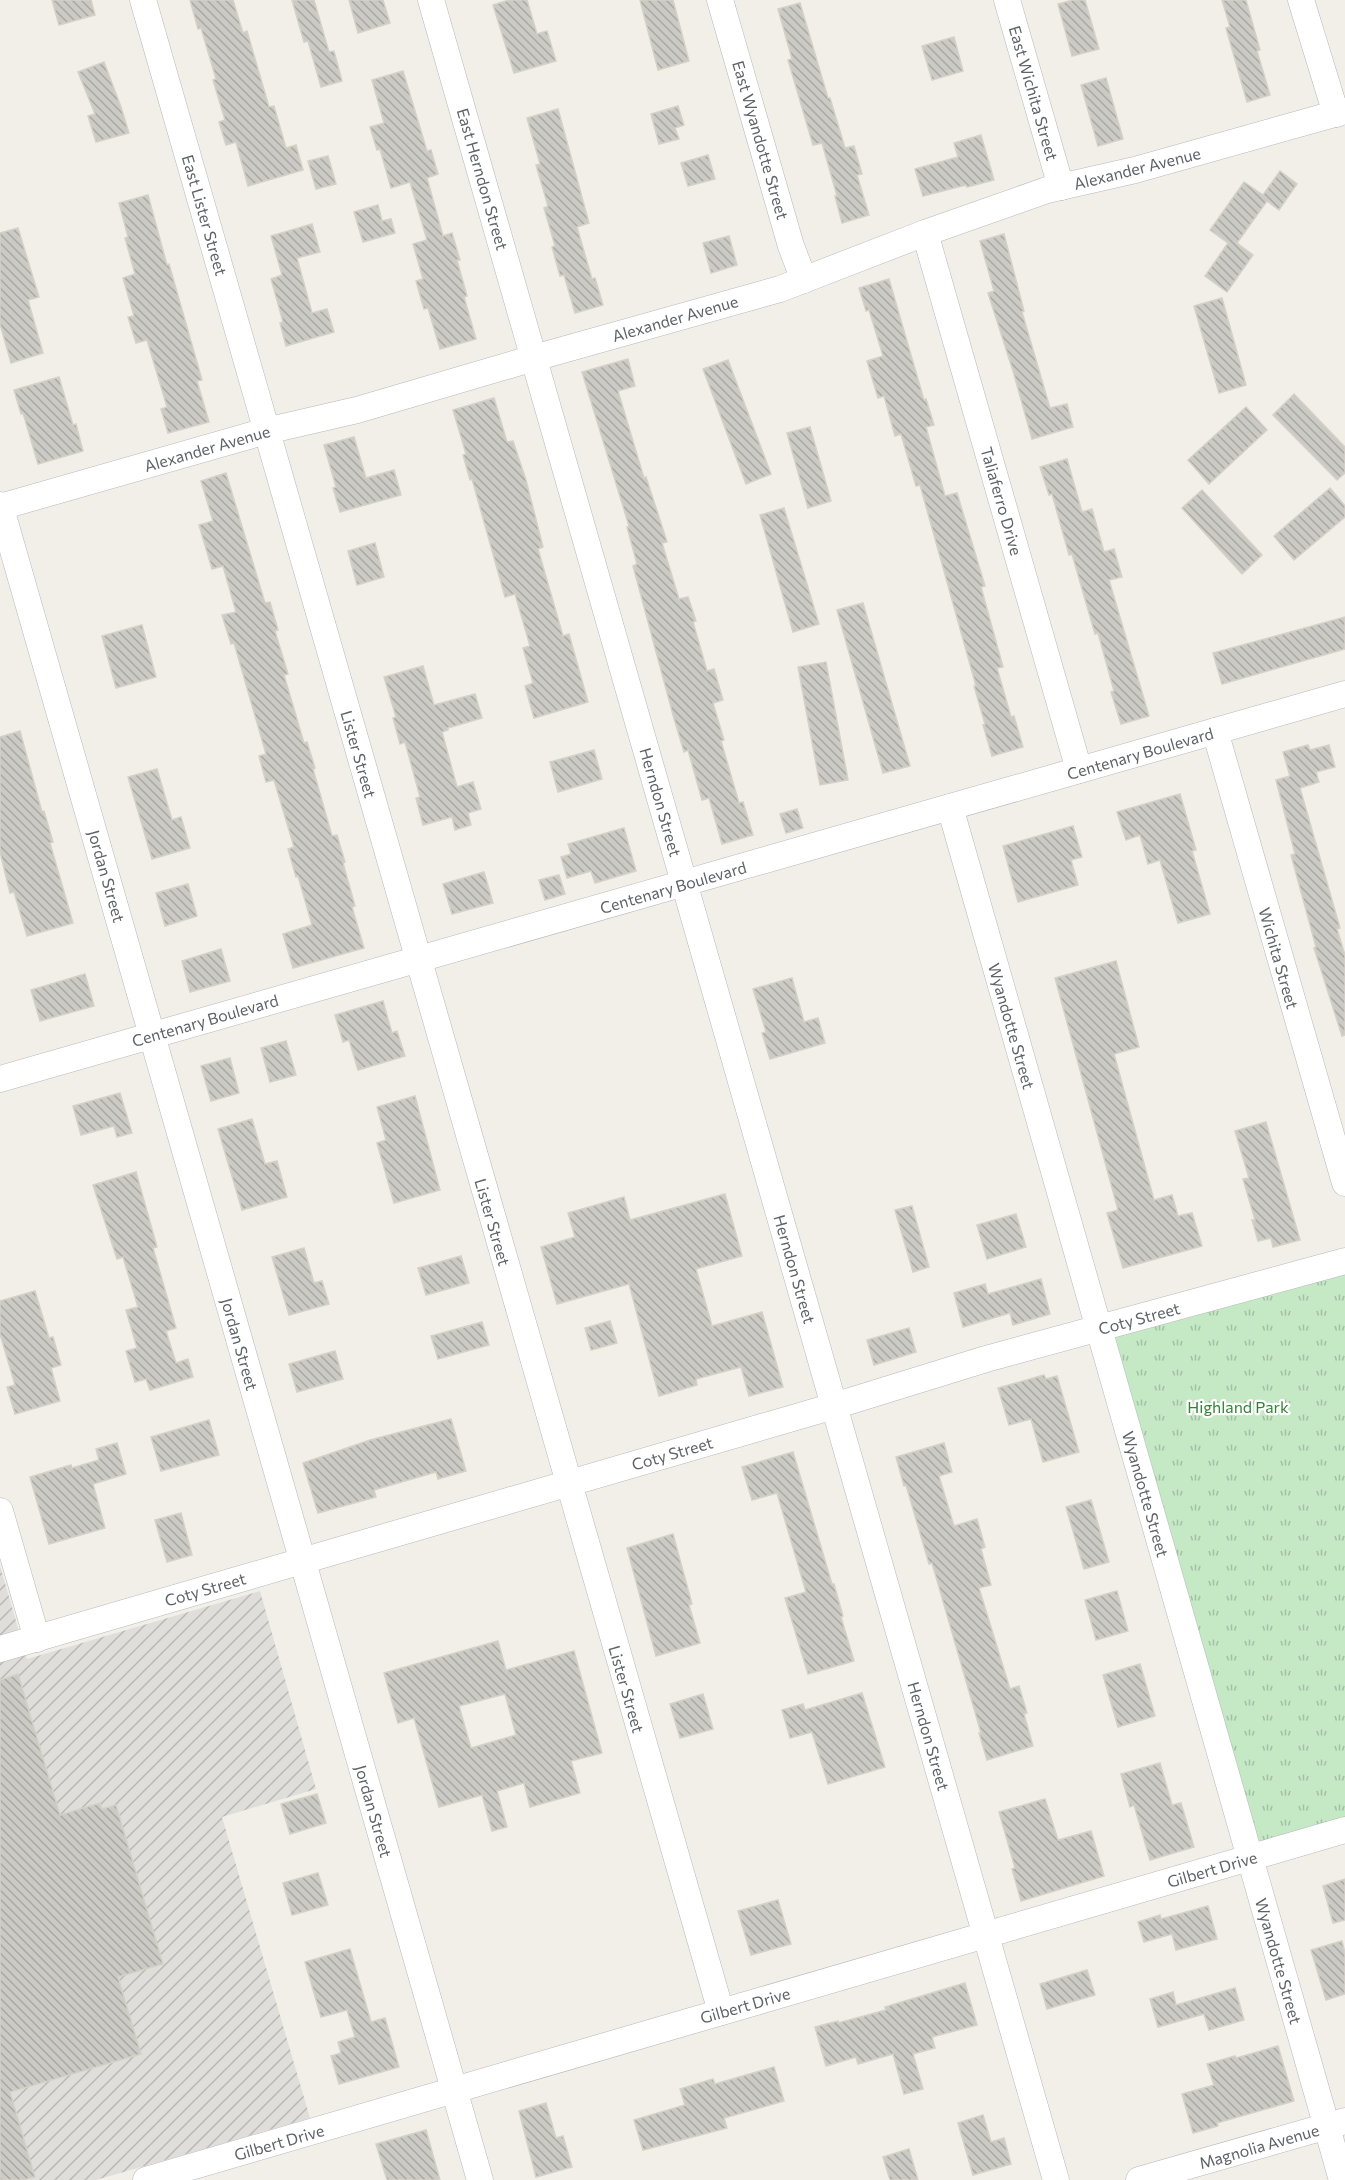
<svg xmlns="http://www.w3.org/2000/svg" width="1345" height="2180" font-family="Commissioner,sans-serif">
  <defs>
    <pattern id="industrial-furrows" width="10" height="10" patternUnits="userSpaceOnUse" patternTransform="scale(1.5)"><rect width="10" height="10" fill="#e0deda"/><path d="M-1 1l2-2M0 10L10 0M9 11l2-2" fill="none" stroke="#b9b8b5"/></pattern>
    <pattern id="park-tufts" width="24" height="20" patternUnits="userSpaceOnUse" patternTransform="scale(1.5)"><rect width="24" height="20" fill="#c5e8c5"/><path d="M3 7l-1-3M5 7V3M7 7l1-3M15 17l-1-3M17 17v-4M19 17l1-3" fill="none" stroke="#a3c0a4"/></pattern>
    <pattern id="building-back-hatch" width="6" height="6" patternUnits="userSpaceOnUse" patternTransform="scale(1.5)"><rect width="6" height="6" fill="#cccac5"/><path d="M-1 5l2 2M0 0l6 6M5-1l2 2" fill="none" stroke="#a9a8a4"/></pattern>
  </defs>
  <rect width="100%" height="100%" fill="#f1efe8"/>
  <polygon fill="url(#industrial-furrows)" points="0,1566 27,1659 260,1591 316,1789 222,1817 310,2118 96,2180 0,2180"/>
  <polygon fill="url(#park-tufts)" points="1345,1266 1345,1819 1252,1846 1104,1332"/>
  <g fill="url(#building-back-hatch)" stroke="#d6d1c6" stroke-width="1.5" fill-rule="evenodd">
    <polygon points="52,0 91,0 95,15 59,25"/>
    <polygon points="190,0 233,0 243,33 247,31 269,107 274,106 286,148 296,145 303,170 248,186 236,142 226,145 219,122 225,120 213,80 216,79 201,28 198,29"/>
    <polygon points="292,0 314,0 329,52 334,51 342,81 321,87 308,41 304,42"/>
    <polygon points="349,0 383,0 390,23 358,33"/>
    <polygon points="509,0 527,0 537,34 547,31 556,61 514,73 493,5"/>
    <polygon points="640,0 673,0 689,61 658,70"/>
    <polygon points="1073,0 1085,0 1099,49 1072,56 1058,4"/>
    <polygon points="1222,0 1246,0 1260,50 1257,51 1270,95 1247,102 1226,28 1230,27"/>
    <polygon points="800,3 828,98 830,98 845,148 854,146 862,174 857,175 869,215 842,223 835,196 837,196 822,143 813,145 788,60 792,59 778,9"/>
    <polygon points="954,37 963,71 932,80 922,46"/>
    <polygon points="104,62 121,107 129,133 96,142 88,116 95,114 78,72"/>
    <polygon points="403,71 427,151 431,150 438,174 427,178 443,236 452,233 460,260 457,260 467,296 464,297 476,339 440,349 428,308 424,309 416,281 423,279 413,244 427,240 410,182 391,188 380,149 377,150 370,127 384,123 372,80"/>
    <polygon points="1106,78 1123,139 1098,146 1081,85"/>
    <polygon points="678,106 684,125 675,128 679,139 659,144 651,114"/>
    <polygon points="558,109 589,223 577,227 592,279 595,278 603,305 575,313 564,275 560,276 552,247 555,246 544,208 548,206 536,165 540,164 527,118"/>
    <polygon points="981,135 994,180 967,187 966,185 923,196 915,169 958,157 954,143"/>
    <polygon points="708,155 715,179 688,186 681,163"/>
    <polygon points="328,156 336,184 316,189 308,161"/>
    <polygon points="1280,171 1297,184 1279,210 1267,201 1237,243 1253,255 1227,292 1205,276 1228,243 1210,230 1244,182 1263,195"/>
    <polygon points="148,195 167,265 169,264 202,380 197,381 209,422 168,433 161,409 167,407 147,340 136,343 128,317 134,316 123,278 135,274 125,238 128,237 119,203"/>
    <polygon points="378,205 382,221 391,219 395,233 363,242 354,212"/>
    <polygon points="312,224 320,252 297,258 312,313 327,309 334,332 286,346 280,323 283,322 271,279 282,275 271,236"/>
    <polygon points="18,228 39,297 28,300 43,353 11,363 0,324 0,233"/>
    <polygon points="1004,234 1024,311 1022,312 1050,408 1067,404 1073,427 1032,439 1013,371 988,293 994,291 980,241"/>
    <polygon points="729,236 737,265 711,273 703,243"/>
    <polygon points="889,279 924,400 926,399 934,425 926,427 945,496 957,493 985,586 981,587 1003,667 997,668 1011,717 1014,716 1023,747 992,756 983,725 985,724 974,686 976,686 920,485 916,486 901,434 895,436 884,396 878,398 867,361 883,356 869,310 866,311 859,288"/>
    <polygon points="1222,298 1246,385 1219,393 1194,306"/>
    <polygon points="628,359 635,386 618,391 644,478 646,477 659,517 667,542 662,543 679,599 688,597 696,621 693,622 707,671 714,669 723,700 713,703 724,740 721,741 739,803 743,802 753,835 722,844 709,798 702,800 688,750 684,752 673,715 633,566 637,564 627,527 629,526 582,372"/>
    <polygon points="728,360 771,474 746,484 703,369"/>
    <polygon points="59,377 73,425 76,424 83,451 38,464 23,413 21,414 14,390"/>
    <polygon points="1294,394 1345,447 1345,473 1337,480 1273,415"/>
    <polygon points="494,398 507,442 513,441 526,480 543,547 538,549 563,636 569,634 588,702 534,718 525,686 533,683 523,648 530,646 515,594 505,597 472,479 470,480 463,455 466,454 453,410"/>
    <polygon points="1246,407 1267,430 1209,484 1188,460"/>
    <polygon points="810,427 831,501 808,508 787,433"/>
    <polygon points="354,437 366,478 394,470 401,495 340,512 333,488 336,487 324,445"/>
    <polygon points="1067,459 1082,512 1092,509 1104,552 1114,549 1122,577 1109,580 1149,716 1121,724 1111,692 1114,691 1098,633 1095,634 1072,554 1069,555 1052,494 1049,495 1040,467"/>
    <polygon points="226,473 265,603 270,602 278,630 275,631 288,674 284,675 304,743 307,742 315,768 313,769 332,836 337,835 345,862 343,863 355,906 352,907 364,948 293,968 283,934 312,925 298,876 296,877 288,849 294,847 274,780 266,782 259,756 266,754 234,643 231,644 222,615 236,612 223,566 212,569 199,525 213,521 201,481"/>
    <polygon points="1330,488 1345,506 1345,517 1294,560 1274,536"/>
    <polygon points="1202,490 1262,555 1242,574 1182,508"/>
    <polygon points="784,508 819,624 793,632 760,515"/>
    <polygon points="375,543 384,577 357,585 348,551"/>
    <polygon points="863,603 910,766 883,773 837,610"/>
    <polygon points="1345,617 1345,649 1222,684 1213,653"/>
    <polygon points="142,625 156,677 116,688 102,636"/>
    <polygon points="826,662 848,780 820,785 798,667"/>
    <polygon points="423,666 434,705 475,694 482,718 448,728 448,730 442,732 457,787 473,782 481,809 468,813 471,825 455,830 452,817 423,825 416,798 420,797 405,742 400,744 393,718 396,717 384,677"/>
    <polygon points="20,731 42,812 44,811 53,842 50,843 73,923 27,936 14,892 10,893 0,852 0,737"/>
    <polygon points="1308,745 1310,750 1329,745 1335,767 1316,772 1319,782 1300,788 1340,928 1337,929 1345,955 1345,1035 1342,1036 1314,948 1316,947 1291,855 1295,854 1276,780 1290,776 1283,752"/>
    <polygon points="594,750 602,779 558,792 550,762"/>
    <polygon points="157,769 172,820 181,817 190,848 152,859 128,777"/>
    <polygon points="1180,794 1196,850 1192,851 1210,914 1178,923 1160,860 1148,864 1140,835 1126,840 1117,812"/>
    <polygon points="797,809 803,828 786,833 780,814"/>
    <polygon points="1073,826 1082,857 1071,860 1078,885 1018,902 1003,846"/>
    <polygon points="624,828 636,871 595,883 591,871 567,878 561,857 571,854 568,844"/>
    <polygon points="484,872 493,903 452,914 443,884"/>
    <polygon points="559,875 565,894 545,900 539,880"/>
    <polygon points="188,884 197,916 165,926 156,893"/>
    <polygon points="221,949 230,981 190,992 182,961"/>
    <polygon points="1116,961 1139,1047 1114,1054 1154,1200 1172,1195 1178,1216 1192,1213 1202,1246 1123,1268 1107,1213 1118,1210 1055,978"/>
    <polygon points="85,974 94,1006 40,1021 31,990"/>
    <polygon points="792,978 804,1022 818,1018 825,1043 770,1059 762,1033 766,1032 753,989"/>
    <polygon points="383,1001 392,1033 397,1031 405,1056 358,1070 349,1040 343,1042 335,1015"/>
    <polygon points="286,1041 296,1075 270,1082 261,1048"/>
    <polygon points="230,1058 239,1093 211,1101 201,1066"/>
    <polygon points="120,1093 132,1133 117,1137 114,1126 81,1135 73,1106"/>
    <polygon points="415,1096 440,1190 394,1203 377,1143 386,1140 377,1107"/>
    <polygon points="252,1119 265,1164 277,1161 287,1197 242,1210 218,1129"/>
    <polygon points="1266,1122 1300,1240 1273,1247 1271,1238 1258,1241 1252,1220 1255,1220 1243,1179 1249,1178 1235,1131"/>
    <polygon points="136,1172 157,1247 153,1248 176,1328 166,1331 176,1363 188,1359 193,1377 150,1390 146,1379 135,1382 126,1351 137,1348 126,1310 138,1307 123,1257 117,1259 93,1185"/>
    <polygon points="725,1194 742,1256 696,1269 712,1326 762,1312 783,1387 749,1396 741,1367 696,1379 697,1385 659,1396 629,1284 557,1304 541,1247 575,1237 568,1213 624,1197 630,1220"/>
    <polygon points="912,1206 929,1267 913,1272 895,1210"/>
    <polygon points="1016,1214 1026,1247 987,1259 977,1225"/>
    <polygon points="304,1248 314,1283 322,1281 329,1304 289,1315 272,1257"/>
    <polygon points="461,1256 469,1283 426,1295 418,1268"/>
    <polygon points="1041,1279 1050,1314 1013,1325 1010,1313 963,1327 954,1293 985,1284 988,1294"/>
    <polygon points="35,1291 49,1338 53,1337 61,1365 51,1368 60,1401 15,1414 7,1387 15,1385 0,1334 0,1301"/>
    <polygon points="610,1321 617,1343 591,1350 585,1328"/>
    <polygon points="482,1322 489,1345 438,1359 431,1336"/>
    <polygon points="909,1328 916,1352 874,1365 867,1340"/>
    <polygon points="335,1351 343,1379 297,1392 289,1364"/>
    <polygon points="1044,1375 1046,1379 1057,1376 1079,1452 1043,1462 1031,1419 1009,1425 998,1388"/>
    <polygon points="451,1419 466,1471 438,1479 436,1472 374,1490 376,1497 318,1513 303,1463 370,1440"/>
    <polygon points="209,1420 219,1455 161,1471 151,1437"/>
    <polygon points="117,1443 126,1474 93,1484 105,1528 49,1544 30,1477 71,1465 72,1468 99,1460 96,1449"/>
    <polygon points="944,1443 952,1472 939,1476 954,1526 977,1519 985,1547 981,1549 991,1585 979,1588 1010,1689 1019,1686 1027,1713 1024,1714 1033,1746 987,1760 979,1733 981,1733 932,1563 929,1564 906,1485 904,1486 896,1457"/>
    <polygon points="793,1452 832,1584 834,1584 843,1616 841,1617 854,1661 808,1674 785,1598 806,1592 777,1493 752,1500 742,1467"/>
    <polygon points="1091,1500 1109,1562 1084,1569 1066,1507"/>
    <polygon points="181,1513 192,1555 167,1562 155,1520"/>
    <polygon points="673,1534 692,1604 689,1605 700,1643 656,1656 627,1548"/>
    <polygon points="1117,1591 1128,1631 1096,1640 1085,1600"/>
    <path d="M498,1641L506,1670L574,1651L602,1753L571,1761L580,1793L530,1807L524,1783L497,1791L507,1827L492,1831L482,1795L439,1807L414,1718L398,1723L384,1673ZM505,1694L516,1735L471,1748L459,1706Z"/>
    <polygon points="1140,1664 1155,1716 1118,1727 1103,1675"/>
    <polygon points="18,1674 60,1815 100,1803 102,1809 116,1805 163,1964 118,1977 141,2054 10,2092 35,2177 24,2180 0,2180 0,1680"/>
    <polygon points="862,1693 885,1767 828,1784 812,1732 790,1738 782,1710 803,1704 805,1710"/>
    <polygon points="703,1694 713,1729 680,1738 670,1704"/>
    <polygon points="1160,1763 1172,1805 1181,1803 1194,1847 1150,1860 1134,1805 1130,1807 1121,1774"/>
    <polygon points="317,1794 326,1823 290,1834 281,1804"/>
    <polygon points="1045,1799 1058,1840 1091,1831 1104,1876 1021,1901 1012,1869 1015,1868 999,1812"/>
    <polygon points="318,1873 328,1905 292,1915 283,1883"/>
    <polygon points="1345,1879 1345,1920 1333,1923 1323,1886"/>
    <polygon points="778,1900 791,1944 751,1955 738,1911"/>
    <polygon points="1208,1906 1217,1939 1176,1950 1172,1934 1144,1942 1138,1922 1160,1915 1161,1919"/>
    <polygon points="1342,1941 1345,1953 1345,1994 1326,2000 1311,1950"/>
    <polygon points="350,1949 371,2022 385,2018 399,2067 339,2084 331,2056 341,2053 338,2042 355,2037 347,2010 321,2017 305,1962"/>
    <polygon points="1087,1970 1095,1995 1047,2009 1040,1984"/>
    <polygon points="965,1983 977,2025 932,2037 935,2048 913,2054 923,2089 904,2094 893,2054 858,2064 856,2057 826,2066 815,2027 838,2021 838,2023 886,2010 885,2007"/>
    <polygon points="1235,1988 1244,2020 1209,2030 1204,2014 1158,2027 1150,1999 1173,1992 1176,2005"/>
    <polygon points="1278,2046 1294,2101 1217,2123 1218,2126 1193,2133 1182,2094 1214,2085 1207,2064 1235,2056 1236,2058"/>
    <polygon points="774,2067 784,2101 724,2118 727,2128 643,2150 634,2120 685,2105 680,2089 713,2079 715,2084"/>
    <polygon points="546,2103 556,2138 563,2136 572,2167 536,2177 519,2111"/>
    <polygon points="983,2115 991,2142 1004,2138 1011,2164 973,2175 958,2123"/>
    <polygon points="426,2130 440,2180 387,2180 376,2144"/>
    <polygon points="909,2149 918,2180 890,2180 883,2157"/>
  </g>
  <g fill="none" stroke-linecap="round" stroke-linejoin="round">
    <defs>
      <g id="minor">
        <polyline points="143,0 721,2012"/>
        <polyline points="431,0 1056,2180"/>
        <polyline points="720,0 791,246 804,280"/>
        <polyline points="1007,0 1061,187"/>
        <polyline points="1301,0 1336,114"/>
        <polyline points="925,233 1079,770"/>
        <polyline points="0,505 480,2180"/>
        <polyline points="0,507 266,431 357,410 534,358 780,289 925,233 1047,190 1135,170 1345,111"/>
        <polyline points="1215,731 1345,1183"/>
        <polyline points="950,807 1342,2180"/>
        <polyline points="0,1079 1345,694"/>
        <polyline points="0,1511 37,1639"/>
        <polyline points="0,1649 834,1406 986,1359 1345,1261"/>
        <polyline points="146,2180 1345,1830"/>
        <polyline points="1139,2180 1345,2121"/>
      </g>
    </defs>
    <use href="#minor" stroke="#b5b8bc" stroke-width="27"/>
    <use href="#minor" stroke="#fff" stroke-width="26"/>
  </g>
  <g text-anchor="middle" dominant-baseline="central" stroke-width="4.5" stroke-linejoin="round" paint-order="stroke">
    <g font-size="16" fill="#5f6368" stroke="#fff">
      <text transform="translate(1034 93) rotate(74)">East Wichita Street</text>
      <text transform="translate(761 140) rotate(74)">East Wyandotte Street</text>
      <text transform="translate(1137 168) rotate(-14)">Alexander Avenue</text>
      <text transform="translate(483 179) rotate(74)">East Herndon Street</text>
      <text transform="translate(205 215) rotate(74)">East Lister Street</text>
      <text transform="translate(675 318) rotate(-16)">Alexander Avenue</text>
      <text transform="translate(207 448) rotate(-16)">Alexander Avenue</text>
      <text transform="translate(1002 501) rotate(74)">Taliaferro Drive</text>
      <text transform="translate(1140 753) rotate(-16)">Centenary Boulevard</text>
      <text transform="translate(359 754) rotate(74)">Lister Street</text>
      <text transform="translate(661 802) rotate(74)">Herndon Street</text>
      <text transform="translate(107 876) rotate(74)">Jordan Street</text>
      <text transform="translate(673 887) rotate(-16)">Centenary Boulevard</text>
      <text transform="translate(1279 958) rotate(74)">Wichita Street</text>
      <text transform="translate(205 1020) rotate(-16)">Centenary Boulevard</text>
      <text transform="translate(1012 1026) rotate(74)">Wyandotte Street</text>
      <text transform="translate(493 1222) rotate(74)">Lister Street</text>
      <text transform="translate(795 1269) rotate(74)">Herndon Street</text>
      <text transform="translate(1139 1318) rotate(-15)">Coty Street</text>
      <text transform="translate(240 1344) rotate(74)">Jordan Street</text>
      <text transform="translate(672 1453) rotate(-16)">Coty Street</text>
      <text transform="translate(1146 1494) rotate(74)">Wyandotte Street</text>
      <text transform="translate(205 1589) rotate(-16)">Coty Street</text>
      <text transform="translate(627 1689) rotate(74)">Lister Street</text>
      <text transform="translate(929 1736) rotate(74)">Herndon Street</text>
      <text transform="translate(374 1811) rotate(74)">Jordan Street</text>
      <text transform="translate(1212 1869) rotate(-16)">Gilbert Drive</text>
      <text transform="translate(1279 1961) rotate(74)">Wyandotte Street</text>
      <text transform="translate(745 2005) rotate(-16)">Gilbert Drive</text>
      <text transform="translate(279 2142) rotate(-16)">Gilbert Drive</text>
      <text transform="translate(1259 2146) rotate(-16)">Magnolia Avenue</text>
    </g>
    <g font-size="16" fill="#348238" stroke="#fff">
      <text x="1238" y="1406">Highland Park</text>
    </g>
  </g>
</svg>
